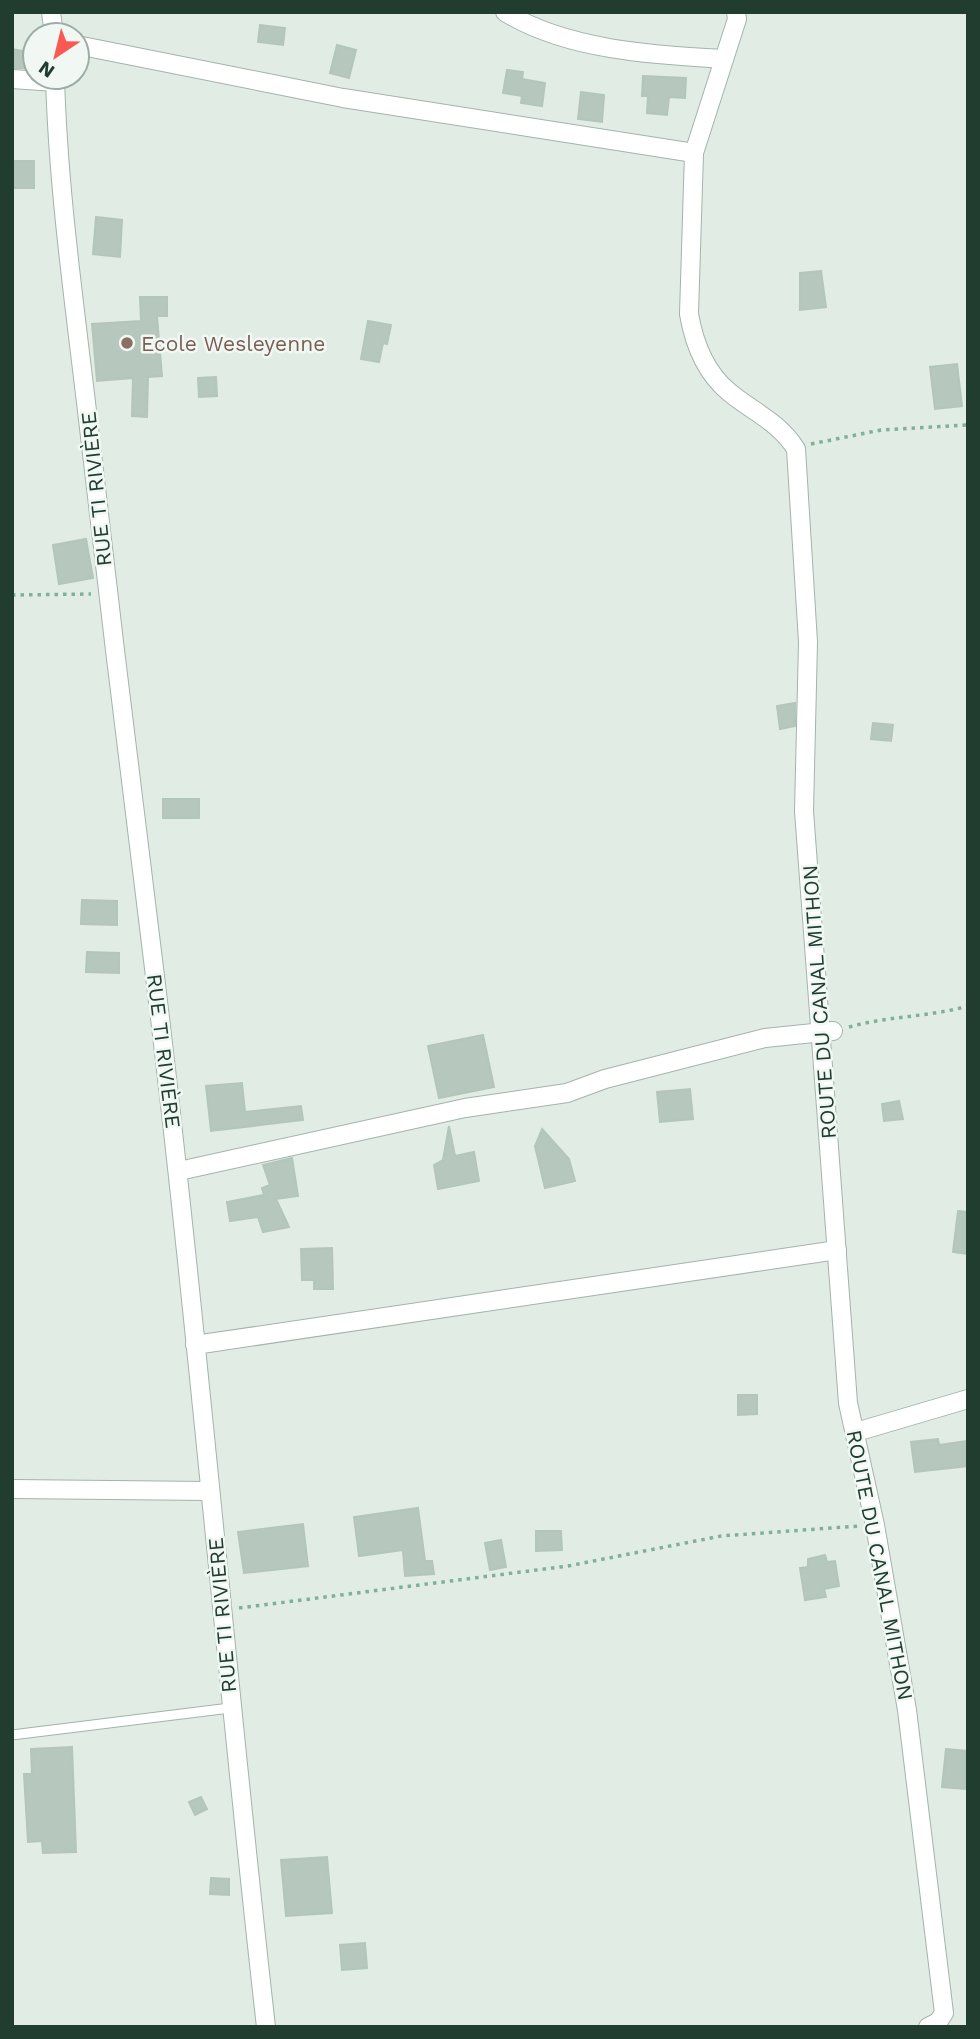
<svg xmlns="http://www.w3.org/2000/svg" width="980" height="2039" font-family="'Work Sans',sans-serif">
  <rect width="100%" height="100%" fill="#e1ece5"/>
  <g fill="#b6c7bd" stroke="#b3c6ba" stroke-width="2">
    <polygon points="260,25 285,28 283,45 258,42"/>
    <polygon points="337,45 356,50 349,78 330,73"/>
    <polygon points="12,49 28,52 24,68 12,68"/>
    <polygon points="507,70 523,72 522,79 545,83 542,106 521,103 522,96 503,93"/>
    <polygon points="643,76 686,78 685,98 669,97 667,115 647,113 648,96 642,96"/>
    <polygon points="581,92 604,95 602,122 578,119"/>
    <rect x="12" y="161" width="22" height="27"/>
    <polygon points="96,217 122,220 120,257 93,254"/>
    <polygon points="821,271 826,307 800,310 800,273"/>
    <polygon points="140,297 167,297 167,316 157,316 162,376 148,377 147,417 132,416 133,378 97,381 92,324 141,321"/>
    <polygon points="368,321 391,325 387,344 383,343 379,362 361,359"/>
    <polygon points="957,364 962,406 935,409 930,367"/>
    <polygon points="216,377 217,396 199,397 198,378"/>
    <polygon points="86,539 93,578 59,584 53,545"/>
    <polygon points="795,703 795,726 780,729 777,706"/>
    <polygon points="873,723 893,725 891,741 871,739"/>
    <rect x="163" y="799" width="36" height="19"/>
    <polygon points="82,900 117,901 117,925 81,924"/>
    <polygon points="87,952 119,953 119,973 86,972"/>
    <polygon points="483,1035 494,1087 439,1098 428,1046"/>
    <polygon points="242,1083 245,1112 301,1106 303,1120 211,1131 206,1086"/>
    <polygon points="690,1089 693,1119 660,1122 657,1092"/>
    <polygon points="899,1101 903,1119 884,1121 882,1104"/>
    <polygon points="449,1126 455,1156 474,1152 479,1181 438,1189 434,1165 443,1160"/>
    <polygon points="542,1129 569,1159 575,1181 545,1188 535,1146"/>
    <polygon points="292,1158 298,1196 276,1199 289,1227 263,1232 258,1217 230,1221 227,1202 264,1195 262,1188 270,1185 263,1165"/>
    <polygon points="958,1211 968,1212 968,1254 953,1252"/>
    <polygon points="332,1248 333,1289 314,1289 314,1280 302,1280 301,1249"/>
    <polygon points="738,1395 757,1395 757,1414 738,1415"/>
    <polygon points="938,1439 939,1445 968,1441 968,1466 915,1472 911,1442"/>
    <polygon points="418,1508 425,1561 432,1561 434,1574 405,1576 403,1550 359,1556 354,1517"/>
    <polygon points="303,1524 308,1566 244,1573 238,1532"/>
    <polygon points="536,1531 561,1531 562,1550 536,1551"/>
    <polygon points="501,1540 506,1567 490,1570 485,1543"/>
    <polygon points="825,1555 827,1562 835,1561 839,1586 824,1589 826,1597 805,1600 800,1568 808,1567 808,1559"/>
    <polygon points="72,1747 76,1852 43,1853 42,1841 28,1842 24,1774 32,1774 31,1749"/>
    <polygon points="946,1749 967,1751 966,1789 942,1787"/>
    <polygon points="201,1797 207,1809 195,1815 189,1802"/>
    <polygon points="327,1857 332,1913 286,1916 281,1860"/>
    <polygon points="211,1878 229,1879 229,1895 210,1894"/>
    <polygon points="365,1943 367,1968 342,1970 340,1945"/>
  </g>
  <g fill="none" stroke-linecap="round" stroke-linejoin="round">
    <defs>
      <polyline id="service" points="12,1735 230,1708"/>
      <g id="minor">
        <polyline points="51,12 54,35"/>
        <path d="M505,12C566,50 653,55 724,59"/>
        <path d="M736,12L737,19L694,153L689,314C694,343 706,373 729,392C753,412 778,421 796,449L808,642L804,811L848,1403L875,1525L907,1710L944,2013L938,2022L928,2027"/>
        <polyline points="77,45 343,98 694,153"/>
        <path d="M55,77C58,188 74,300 87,411C108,597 131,782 154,968C197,1321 226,1674 266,2027"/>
        <polyline points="12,79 55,82"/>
        <polyline points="179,1171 465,1108 567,1093 605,1079 765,1038 833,1031"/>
        <polyline points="195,1345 837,1250"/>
        <polyline points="856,1432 968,1399"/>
        <polyline points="12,1489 209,1491"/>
      </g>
    </defs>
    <use href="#service" stroke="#a3b4ab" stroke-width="11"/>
    <use href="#minor" stroke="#a3b4ab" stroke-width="20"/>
    <g stroke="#80b197" stroke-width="3.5" stroke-dasharray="3.5 5" stroke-linecap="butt">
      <polyline points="811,444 881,430 968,425"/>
      <polyline points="12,595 91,594"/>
      <path d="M849,1027C888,1016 929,1017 968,1006"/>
      <polyline points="239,1608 568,1566 721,1536 859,1526"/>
    </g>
    <use href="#service" stroke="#fff" stroke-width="9"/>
    <use href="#minor" stroke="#fff" stroke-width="18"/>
  </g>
  <circle fill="#8d6e63" stroke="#f1f8f3" stroke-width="2.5" cx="127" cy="343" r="7"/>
  <g text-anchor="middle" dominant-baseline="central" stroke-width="5" stroke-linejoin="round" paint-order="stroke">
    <g font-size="21" fill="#785e54" stroke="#f1f8f3" text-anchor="start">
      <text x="141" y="343">Ecole Wesleyenne</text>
    </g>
    <g font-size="21" fill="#203d30" stroke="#f1f8f3">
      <text transform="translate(96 489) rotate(-96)">RUE TI RIVIÈRE</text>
      <text transform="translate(819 1002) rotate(-94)">ROUTE DU CANAL MITHON</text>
      <text transform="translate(164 1051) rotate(83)">RUE TI RIVIÈRE</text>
      <text transform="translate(880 1565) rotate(79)">ROUTE DU CANAL MITHON</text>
      <text transform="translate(222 1615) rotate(-95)">RUE TI RIVIÈRE</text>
    </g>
  </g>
  <rect width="980" height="2039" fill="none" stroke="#203d30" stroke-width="28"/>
  <g transform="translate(56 56) rotate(215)"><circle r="33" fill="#f1f8f3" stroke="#9dada5" stroke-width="2"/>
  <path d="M0-5L12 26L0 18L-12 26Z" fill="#f85a53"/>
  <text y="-10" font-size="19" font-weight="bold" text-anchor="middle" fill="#203d30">N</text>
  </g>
</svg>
